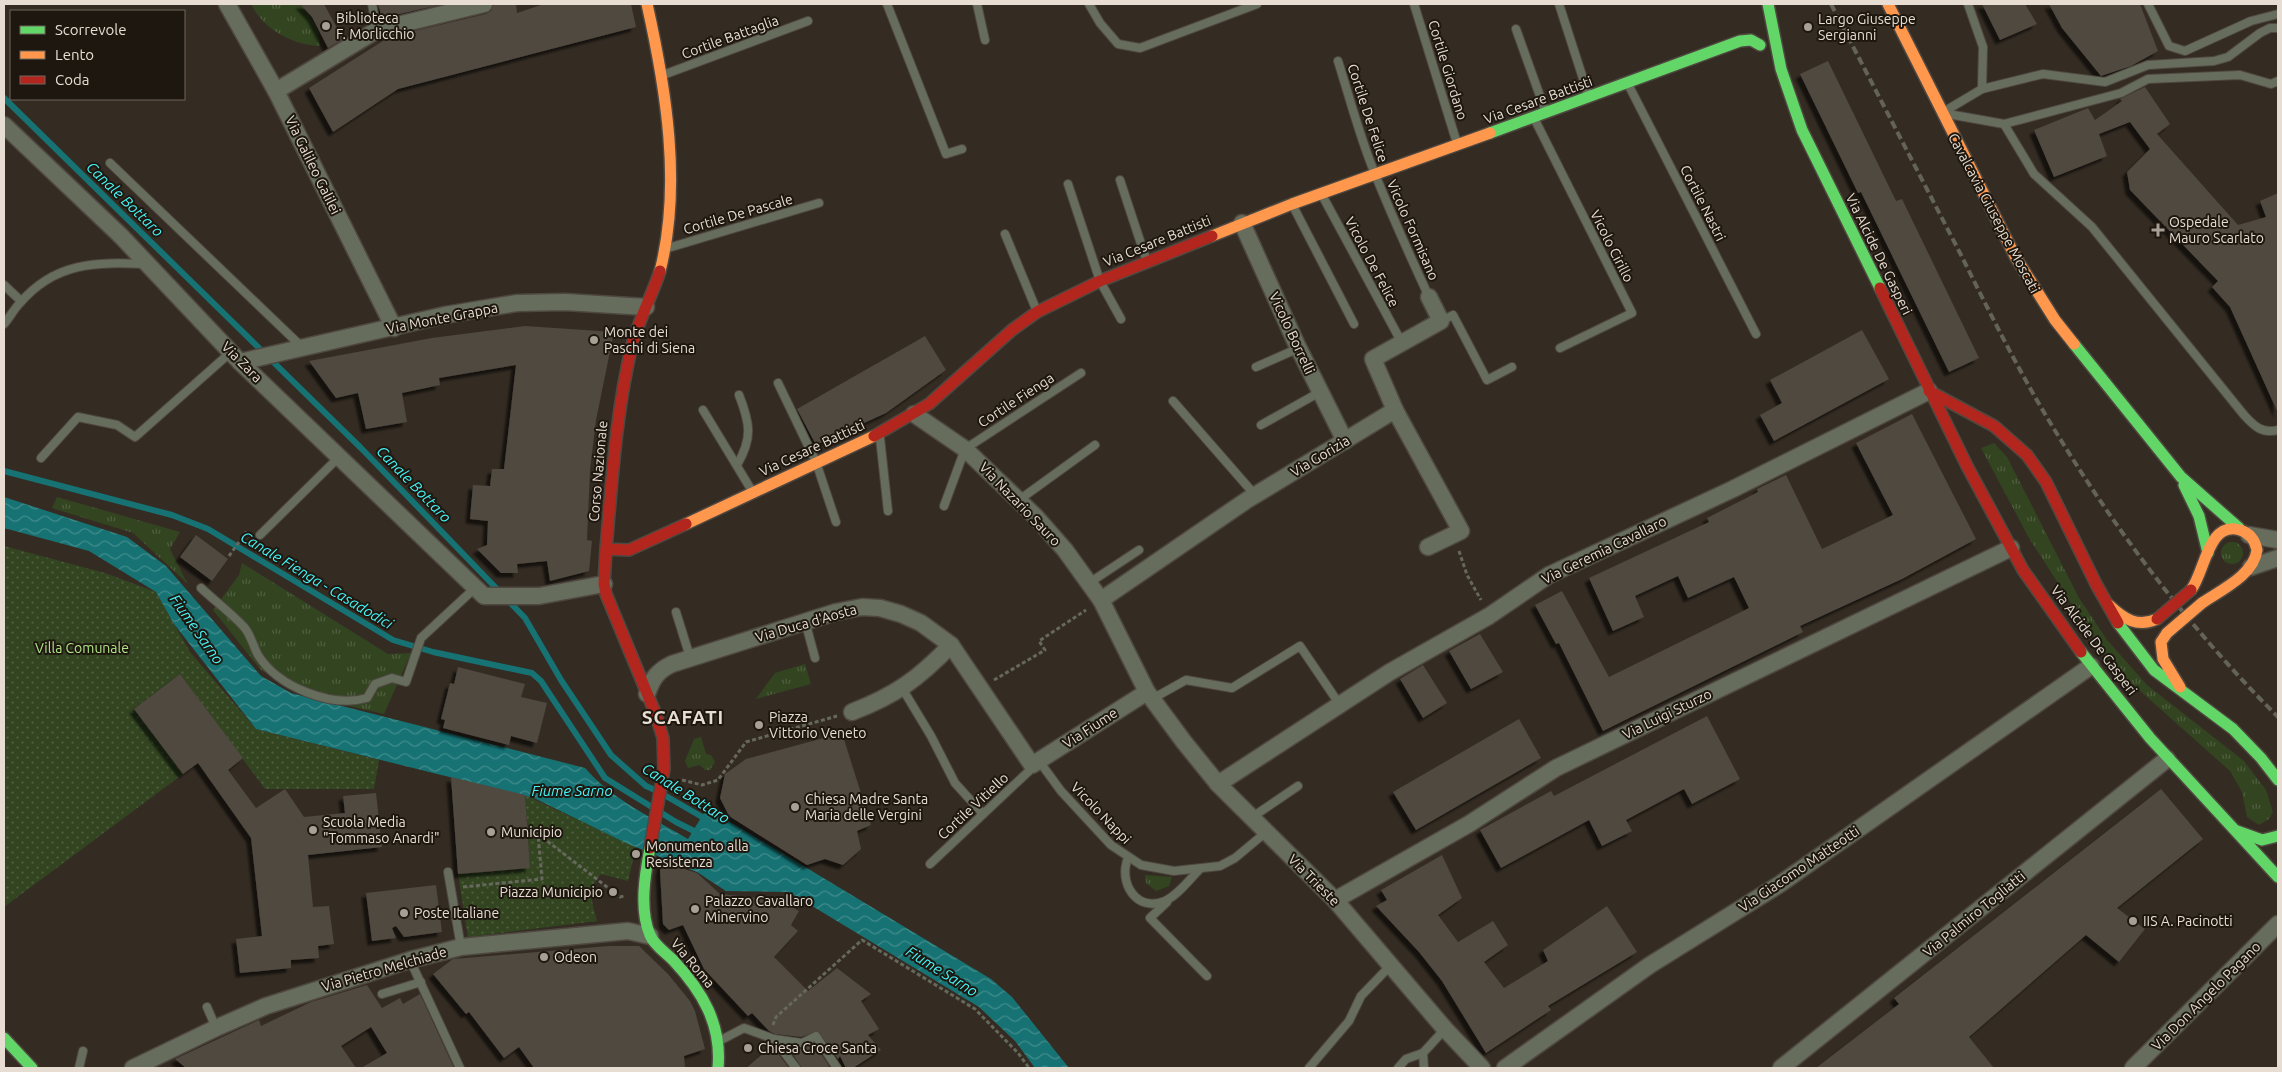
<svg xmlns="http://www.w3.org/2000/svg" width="2282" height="1072" font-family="Ubuntu,sans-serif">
  <defs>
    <pattern id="grass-tufts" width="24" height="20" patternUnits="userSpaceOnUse" patternTransform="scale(1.25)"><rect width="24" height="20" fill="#324520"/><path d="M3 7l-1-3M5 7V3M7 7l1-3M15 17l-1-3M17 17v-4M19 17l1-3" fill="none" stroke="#505f40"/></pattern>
    <pattern id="park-dots" width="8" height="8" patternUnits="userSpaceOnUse" patternTransform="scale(1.25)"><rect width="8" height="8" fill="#324520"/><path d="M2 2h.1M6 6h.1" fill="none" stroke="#505f40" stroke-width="1.8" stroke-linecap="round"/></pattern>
    <pattern id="water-waves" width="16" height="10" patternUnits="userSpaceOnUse" patternTransform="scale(1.25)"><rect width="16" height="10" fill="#167273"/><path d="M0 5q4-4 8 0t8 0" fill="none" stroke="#438c8c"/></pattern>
    <filter id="shadow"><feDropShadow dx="-4.5" dy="4.5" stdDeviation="1" flood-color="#0009"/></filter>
  </defs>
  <rect width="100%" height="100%" fill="#342c23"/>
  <g fill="url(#grass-tufts)">
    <path d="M251,4H300C311,16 320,29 320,46C292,45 263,29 251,4Z"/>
    <polygon points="1994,443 2007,457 2079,598 2107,640 2147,685 2244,761 2266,790 2273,812 2269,819 2259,825 2247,817 2242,792 2230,771 2111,665 2029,538 1981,448"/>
    <polygon points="57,497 180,532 170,549 187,583 133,533 52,508"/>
    <circle cx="2232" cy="553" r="11"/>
    <polygon points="242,563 388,654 411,653 384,714 298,694 260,669 213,610 239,575"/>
    <polygon points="805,664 811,684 756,699 775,673"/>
    <polygon points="701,737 706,754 711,755 715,762 710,770 705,770 700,765 688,768 685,761 694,739"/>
    <polygon points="1145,875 1172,877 1169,886 1156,891 1146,883"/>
  </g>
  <g fill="url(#park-dots)">
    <polygon points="4,546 105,573 156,592 190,652 256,729 379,760 374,789 265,789 180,674 134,709 183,774 4,907"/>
    <path d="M525,795L636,847L628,881L601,874C586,891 592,900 597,921L468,937L458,874L530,868Z"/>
  </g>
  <path fill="url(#water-waves)" d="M4,497L127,537L166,566L261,676L291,693L585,768C613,800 653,818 688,839L707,808L991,979L1012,997L1069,1068H1035L1015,1041L979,1007L789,892L726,891L697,872L626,843L534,798L256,729L174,624L156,592L89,551L4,528Z"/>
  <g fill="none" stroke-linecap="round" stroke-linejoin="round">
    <g stroke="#167273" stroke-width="6">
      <polyline points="4,98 361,448 525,618 561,680 611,755 646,786 657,791"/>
      <polyline points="4,471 172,515 208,529 393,640 433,652 532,673 541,681 605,778 676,822 700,834"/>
      <polyline points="666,796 709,821"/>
    </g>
  </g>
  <g fill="#4f4840" filter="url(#shadow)">
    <polygon points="300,4 324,4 343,39 328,48 312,17"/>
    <polygon points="378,4 443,4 382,18"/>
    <polygon points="494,4 516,4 517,13 544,4 631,4 636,27 398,89 333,132 309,88 389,37 486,14 491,11"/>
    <polygon points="1982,4 2025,4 2037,24 2000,40"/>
    <polygon points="2049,4 2140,4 2158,51 2131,66 2101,76 2062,28"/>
    <polygon points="1828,61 1896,201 1902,199 1979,358 1949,372 1861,192 1858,193 1800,74"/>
    <polygon points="2145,87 2170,124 2157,134 2238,225 2266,217 2260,201 2278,193 2278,413 2230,307 2212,287 2218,281 2130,190 2127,172 2150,149 2130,122 2099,134 2107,156 2054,177 2034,130 2088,108 2095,120 2122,101 2120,99"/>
    <polygon points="525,326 614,332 596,420 590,470 587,540 592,541 589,571 550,581 547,561 517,564 518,573 501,573 477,549 487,545 488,521 470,519 473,485 490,486 492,469 504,469 516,365 439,378 440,385 402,393 407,422 366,429 358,393 336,398 309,361 432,338"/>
    <polygon points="1862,330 1889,379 1774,441 1760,415 1782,403 1770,380"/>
    <polygon points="925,336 946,370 886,413 816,445 797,409"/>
    <polygon points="1912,414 1976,539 1902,579 1800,626 1803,632 1603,731 1559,643 1556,644 1535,605 1562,591 1609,677 1749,608 1734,577 1688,598 1678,576 1635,596 1644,617 1613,631 1589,578 1709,522 1707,518 1758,492 1757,489 1786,475 1822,549 1893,515 1856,443"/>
    <polygon points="196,535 228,559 212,581 180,557"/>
    <polygon points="1480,634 1503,672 1471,689 1449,651"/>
    <polygon points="1423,665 1447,703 1423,718 1400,679"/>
    <polygon points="458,667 525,684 521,697 547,703 537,743 511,736 509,745 443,728 445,720 441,719 450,683 454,684"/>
    <polygon points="180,674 243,758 228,770 256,808 285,789 304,817 345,813 343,796 376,793 382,847 308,855 313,907 329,906 334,944 318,946 319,958 291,960 291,968 240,973 236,939 262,936 251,838 198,763 183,774 134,709"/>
    <polygon points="1707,716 1740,779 1692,804 1684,789 1626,820 1632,831 1602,846 1589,820 1501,868 1480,830 1551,791 1554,796"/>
    <polygon points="1519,719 1541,758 1416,830 1393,792"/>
    <polygon points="842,733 871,825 857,831 861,849 843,865 825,859 807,865 729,816 720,798 725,774 746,759"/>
    <polygon points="451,777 525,795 530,868 458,874"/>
    <polygon points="2161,789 2203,839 2117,908 2145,929 2119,962 2086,935 1969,1037 1994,1068 1816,1068 1899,1004 1894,998"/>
    <polygon points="1442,855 1462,898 1438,915 1458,942 1493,921 1508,945 1484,962 1504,988 1548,961 1543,950 1607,906 1637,952 1548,1006 1551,1010 1486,1053 1442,981 1419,952 1376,906 1387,900 1381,890"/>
    <polygon points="662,862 697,873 720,894 779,900 799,911 791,925 798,931 774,957 808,991 837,968 871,994 861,1001 879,1029 868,1035 881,1050 853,1068 846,1068 840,1056 838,1059 818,1031 801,1037 775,1034 769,1031 752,1013 748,1016 704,969 683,925 669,930 663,924 660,871"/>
    <polygon points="436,885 442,932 404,937 396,926 392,928 396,938 372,941 366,893"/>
    <polygon points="609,946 639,946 668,974 690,1001 695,1011 705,1049 684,1056 685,1068 534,1068 519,1047 504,1058 469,1012 466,1014 433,974 453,959"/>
    <polygon points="367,985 382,1008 400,998 403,1004 420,994 454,1068 361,1068 387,1053 371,1027 341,1046 356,1068 186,1068 175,1059 259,1020 261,1026 311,1002"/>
    <polygon points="814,1043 829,1066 827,1068 802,1068 787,1046 802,1049"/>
    <polygon points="772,1046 789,1068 746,1068"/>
  </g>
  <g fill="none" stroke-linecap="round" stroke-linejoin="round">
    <defs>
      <g id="lane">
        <polyline points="372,4 377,30"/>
        <polyline points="887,4 946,154 962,149"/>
        <polyline points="977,4 985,40"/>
        <polyline points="1089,4 1100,23 1118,44 1140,48 1257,4"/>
        <polyline points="1414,4 1456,140"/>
        <polyline points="1559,4 1588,94"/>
        <polyline points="1968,4 1983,47 1982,89"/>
        <polyline points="2148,4 2169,46 2185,51 2251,21 2278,14"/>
        <polyline points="1516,29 1545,110"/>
        <path d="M1338,61C1350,99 1360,138 1375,174C1392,216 1410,256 1429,297"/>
        <polyline points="663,75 808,21"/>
        <polyline points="1629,86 1756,334"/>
        <polyline points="1945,111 1982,89 2043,74 2105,82 2148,65 2214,61 2228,57 2260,33 2270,28 2278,28"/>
        <polyline points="1948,114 2004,124 2121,93 2148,79 2240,75 2271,84 2278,81"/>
        <polyline points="1535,120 1632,313 1560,348"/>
        <path d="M2004,124L2034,174L2092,227L2244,415C2254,426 2262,434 2278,430"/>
        <polyline points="110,163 302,347"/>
        <polyline points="1120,180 1146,259"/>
        <polyline points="1068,184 1100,281 1121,319"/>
        <polyline points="1322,195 1402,343"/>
        <polyline points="1294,208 1354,324"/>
        <polyline points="1005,234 1036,309"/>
        <polyline points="668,248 819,203"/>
        <polyline points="4,285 21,301"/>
        <polyline points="1441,321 1453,315 1487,380 1512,367"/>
        <path d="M4,324C10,317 14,309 20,303C55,262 96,262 144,264"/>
        <polyline points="1256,367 1299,348"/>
        <polyline points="778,383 816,462 836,522"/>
        <polyline points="1173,401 1255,495"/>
        <polyline points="703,410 752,491"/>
        <polyline points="1261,425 1320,392"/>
        <polyline points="880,438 888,511"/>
        <polyline points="41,458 78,417 117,425 135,437 231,352"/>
        <path d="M737,465C753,438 750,423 739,395"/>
        <polyline points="1019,500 1095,445"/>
        <polyline points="944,506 965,449 1081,373"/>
        <polyline points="260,535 339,457"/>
        <polyline points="1089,583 1139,550"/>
        <path d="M201,588C215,601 231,613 244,627C251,635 253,646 258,655C278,687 331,708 367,698L375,684L392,678L406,682L421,638L475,588"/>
        <polyline points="676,612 690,657"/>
        <polyline points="805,621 815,658"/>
        <polyline points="902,688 931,736 955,783 983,814"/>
        <polyline points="1152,699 1186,680 1232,688 1300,646 1340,705"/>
        <polyline points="1039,761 1061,791 1111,845 1141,865 1174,871 1220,866 1235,858 1265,833"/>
        <polyline points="1251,818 1298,786"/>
        <path d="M1128,858C1118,882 1136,913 1165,901C1178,895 1189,880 1199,870"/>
        <polyline points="930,864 1029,771 1032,765"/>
        <polyline points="448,872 461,947"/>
        <polyline points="1167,902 1150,918 1207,976"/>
        <polyline points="410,960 460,1068"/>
        <polyline points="382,994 421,982"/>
        <polyline points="207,1007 216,1028"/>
        <polyline points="774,1039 802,1043 816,1036 837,1068"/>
        <polyline points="721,1040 744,1028 774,1039 796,1068"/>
        <polyline points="1423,1053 1424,1068"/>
        <polyline points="79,1068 83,1051"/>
        <polyline points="1309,1068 1349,1021 1361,996 1391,965"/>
        <polyline points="1398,1068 1406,1059 1423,1053 1445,1029"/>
      </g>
      <g id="street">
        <polyline points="227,4 276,91 394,328"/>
        <polyline points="276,91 377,30 484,4"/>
        <polyline points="4,125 121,236 240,362 484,596 539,596 604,584"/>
        <polyline points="1242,223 1296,343 1345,441"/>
        <polyline points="240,362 445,315 517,303 565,302 646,307"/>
        <polyline points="1395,410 1373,359 1441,321 1429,297"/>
        <polyline points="914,414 965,449 1036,517 1065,550 1101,600 1147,692 1184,742 1218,784 1335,900 1445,1029 1482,1068"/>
        <polyline points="2249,535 2278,540"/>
        <polyline points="2251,567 2278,558"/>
        <polyline points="1101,600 1247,500 1395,410 1461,531 1428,547"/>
        <path d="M647,694C652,679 657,671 672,664L836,612L862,607L880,608L901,614L921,623L951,645L1032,765L1147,692"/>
        <path d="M852,712C896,695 918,679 951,645"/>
        <polyline points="1218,784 1390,672 1489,616 1549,575 1733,489 1929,391"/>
        <polyline points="1335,900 1469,824 1556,768 2011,548"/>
        <polyline points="133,1068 216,1028 266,1006 410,960 461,947 628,931 650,936"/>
        <polyline points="1505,1068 1650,965 1780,884 2091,666"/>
        <polyline points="1781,1068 2167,759"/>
        <polyline points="2133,1068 2278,924"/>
      </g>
      <g id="fast">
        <polyline points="1768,4 1781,69 1802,130 1880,288"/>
        <polyline points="1490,133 1740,41 1751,40 1760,45"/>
        <polyline points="2074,344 2181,477 2239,528"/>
        <polyline points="2184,485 2199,516 2208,553"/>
        <polyline points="2118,623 2154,670 2233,729 2261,758 2278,780"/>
        <polyline points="2081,652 2150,738 2278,877"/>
        <polyline points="2237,831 2262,840 2278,836"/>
        <path d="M650,848C645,874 639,909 650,935C654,945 665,952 673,960C702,991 722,1024 718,1068"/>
        <polyline points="4,1038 32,1068"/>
      </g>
      <g id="slow">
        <path d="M647,4C666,89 682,185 660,271"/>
        <polyline points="1888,4 2016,258 2055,320 2074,344"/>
        <polyline points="1212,236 1292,204 1490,133"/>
        <polyline points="686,524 874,436"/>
        <path d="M2191,590C2205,572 2208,520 2240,530C2250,533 2255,540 2257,550C2254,575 2221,590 2202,603"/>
        <path d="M2109,605C2124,619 2137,628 2157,619"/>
        <polyline points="2167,633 2161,642 2163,659 2180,687"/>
      </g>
      <g id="jam">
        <path d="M660,271C652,296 639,319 632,345C616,412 612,481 606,549L629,550L686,524"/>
        <polyline points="1880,288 1967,466 2023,570 2081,652"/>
        <polyline points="1929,391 1994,426 2027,455 2046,482 2096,584 2118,623"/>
        <polyline points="874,436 929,404 1012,330 1037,312 1100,281 1212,236"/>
        <polyline points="606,549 604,584 606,594 656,715 663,738 664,769 650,848"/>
      </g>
    </defs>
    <use href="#lane" stroke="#4f4841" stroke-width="10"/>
    <use href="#street" stroke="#4f4841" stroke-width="19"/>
    <use href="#fast" stroke="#4f4841" stroke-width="14"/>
    <use href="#slow" stroke="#4f4841" stroke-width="14"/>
    <use href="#jam" stroke="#4f4841" stroke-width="14"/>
    <g stroke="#67685c" stroke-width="3" stroke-dasharray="4 2.5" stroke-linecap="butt">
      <polyline points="1459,551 1467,575 1481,600"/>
      <polyline points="229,556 247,531"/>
      <polyline points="994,680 1045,650 1039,641 1086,610"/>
      <polyline points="682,780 702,785 718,780 746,742 837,716"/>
      <polyline points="463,887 542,879 538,834 620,897 624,896"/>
      <polyline points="773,1025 776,1017 862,940 975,1009 1018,1053 1029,1068"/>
    </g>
    <use href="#lane" stroke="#676d5d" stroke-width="8"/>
    <use href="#street" stroke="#676d5d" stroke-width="16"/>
    <use href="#fast" stroke="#63d668" stroke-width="11"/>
    <use href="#slow" stroke="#ff974d" stroke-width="11"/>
    <use href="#jam" stroke="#b3261e" stroke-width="11"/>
    <path stroke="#646358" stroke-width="4" stroke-dasharray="8 4" stroke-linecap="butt" d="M1831,4C1874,87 1917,170 1960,253C1991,315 2022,378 2059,437C2121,538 2194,633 2278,717"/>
    <defs>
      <polyline id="slow-bridge" points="2167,633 2202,603"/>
      <polyline id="jam-bridge" points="2157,619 2191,590"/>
    </defs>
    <use href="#slow-bridge" stroke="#4f4841" stroke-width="14" stroke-linecap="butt"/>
    <use href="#jam-bridge" stroke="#4f4841" stroke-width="14" stroke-linecap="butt"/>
    <use href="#slow-bridge" stroke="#ff974d" stroke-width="11"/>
    <use href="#jam-bridge" stroke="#b3261e" stroke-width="11"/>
  </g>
  <g fill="#a89f95" stroke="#1d170f" stroke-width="2">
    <circle cx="326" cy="26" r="5"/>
    <circle cx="1808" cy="27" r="5"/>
    <path d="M2155.5 222.5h5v5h5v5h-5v5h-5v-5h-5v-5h5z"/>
    <circle cx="594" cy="340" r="5"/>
    <circle cx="759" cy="725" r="5"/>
    <circle cx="795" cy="807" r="5"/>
    <circle cx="313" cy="830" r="5"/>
    <circle cx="491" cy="832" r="5"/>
    <circle cx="636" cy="854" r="5"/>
    <circle cx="613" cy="892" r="5"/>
    <circle cx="695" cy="909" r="5"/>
    <circle cx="404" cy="913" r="5"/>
    <circle cx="2133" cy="921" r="5"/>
    <circle cx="544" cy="957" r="5"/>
    <circle cx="748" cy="1048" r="5"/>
  </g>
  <g text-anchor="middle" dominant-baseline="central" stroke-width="4" stroke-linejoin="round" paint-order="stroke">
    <g font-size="14" fill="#e7ddd2" stroke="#1d170f" text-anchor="start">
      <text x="336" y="18">Biblioteca<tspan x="336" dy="16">F. Morlicchio</tspan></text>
      <text x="1818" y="19">Largo Giuseppe<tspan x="1818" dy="16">Sergianni</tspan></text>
      <text x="2169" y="222">Ospedale<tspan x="2169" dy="16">Mauro Scarlato</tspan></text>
      <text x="604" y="332">Monte dei<tspan x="604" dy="16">Paschi di Siena</tspan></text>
      <text x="769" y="717">Piazza<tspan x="769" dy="16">Vittorio Veneto</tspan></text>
      <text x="805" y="799">Chiesa Madre Santa<tspan x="805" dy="16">Maria delle Vergini</tspan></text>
      <text x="323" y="822">Scuola Media<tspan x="323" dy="16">"Tommaso Anardi"</tspan></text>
      <text x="501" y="832">Municipio</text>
      <text x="646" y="846">Monumento alla<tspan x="646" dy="16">Resistenza</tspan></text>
      <text x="603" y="892" text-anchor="end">Piazza Municipio</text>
      <text x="705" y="901">Palazzo Cavallaro<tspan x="705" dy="16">Minervino</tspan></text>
      <text x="414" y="913">Poste Italiane</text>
      <text x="2143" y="921">IIS A. Pacinotti</text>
      <text x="554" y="957">Odeon</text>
      <text x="758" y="1048">Chiesa Croce Santa</text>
    </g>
    <g font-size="14" fill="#e7ddd2" stroke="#1d170f">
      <text transform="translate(730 37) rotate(-20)">Cortile Battaglia</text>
      <text transform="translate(1448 70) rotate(73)">Cortile Giordano</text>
      <text transform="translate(1538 100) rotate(-20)">Via Cesare Battisti</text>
      <text transform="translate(1368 113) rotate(72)">Cortile De Felice</text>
      <text transform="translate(313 165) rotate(64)">Via Galileo Galilei</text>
      <text transform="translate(1703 203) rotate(63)">Cortile Nastri</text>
      <text transform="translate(1994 213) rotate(62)">Cavalcavia Giuseppe Moscati</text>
      <text transform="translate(738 214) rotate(-16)">Cortile De Pascale</text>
      <text transform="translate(1413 230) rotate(66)">Vicolo Formisano</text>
      <text transform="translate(1157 241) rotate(-22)">Via Cesare Battisti</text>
      <text transform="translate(1612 246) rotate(63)">Vicolo Cirillo</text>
      <text transform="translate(1879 254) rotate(64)">Via Alcide De Gasperi</text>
      <text transform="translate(1372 262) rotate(62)">Vicolo De Felice</text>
      <text transform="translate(442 318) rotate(-11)">Via Monte Grappa</text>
      <text transform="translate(1292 333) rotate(65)">Vicolo Borrelli</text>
      <text transform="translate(242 362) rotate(45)">Via Zara</text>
      <text transform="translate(1016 400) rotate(-33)">Cortile Fienga</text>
      <text transform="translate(812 448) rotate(-25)">Via Cesare Battisti</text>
      <text transform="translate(1320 456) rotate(-31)">Via Gorizia</text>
      <text transform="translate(598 471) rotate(-85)">Corso Nazionale</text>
      <text transform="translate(1020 504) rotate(46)">Via Nazario Sauro</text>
      <text transform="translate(1604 550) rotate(-26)">Via Geremia Cavallaro</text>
      <text transform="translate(806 623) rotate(-16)">Via Duca d'Aosta</text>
      <text transform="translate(2094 640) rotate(53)">Via Alcide De Gasperi</text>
      <text transform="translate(1667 714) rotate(-26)">Via Luigi Sturzo</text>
      <text transform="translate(1090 728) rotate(-33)">Via Fiume</text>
      <text transform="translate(973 806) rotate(-43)">Cortile Vitiello</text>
      <text transform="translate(1101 813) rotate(46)">Vicolo Nappi</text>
      <text transform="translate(1799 869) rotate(-34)">Via Giacomo Matteotti</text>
      <text transform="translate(1314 880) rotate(45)">Via Trieste</text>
      <text transform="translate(1974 914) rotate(-39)">Via Palmiro Togliatti</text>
      <text transform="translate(693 963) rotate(50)">Via Roma</text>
      <text transform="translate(384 969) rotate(-16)">Via Pietro Melchiade</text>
      <text transform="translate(2206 996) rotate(-45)">Via Don Angelo Pagano</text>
    </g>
    <g font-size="14" fill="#b0e586" stroke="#1d170f">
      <text x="82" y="648">Villa Comunale</text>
    </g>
    <g font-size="15" font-style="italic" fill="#45f4f7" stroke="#1d170f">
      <text transform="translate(125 199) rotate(44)">Canale Bottaro</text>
      <text transform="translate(414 484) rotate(46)">Canale Bottaro</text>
      <text transform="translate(317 580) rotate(31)">Canale Fienga - Casadodici</text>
      <text transform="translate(197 629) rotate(55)">Fiume Sarno</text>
      <text x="572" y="790">Fiume Sarno</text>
      <text transform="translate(686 793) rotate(32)">Canale Bottaro</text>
      <text transform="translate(942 971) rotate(32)">Fiume Sarno</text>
    </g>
    <g font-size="19" font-weight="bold" letter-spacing="1" fill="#e7ddd2" stroke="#1d170f">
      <text x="683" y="717">SCAFATI</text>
    </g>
  </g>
  <rect width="2282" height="1072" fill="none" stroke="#e7ddd2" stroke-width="10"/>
  <rect x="10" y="10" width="175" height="90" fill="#1d170f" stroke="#6e665d"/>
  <rect x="20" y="26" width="25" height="8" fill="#63d668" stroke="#6e665d"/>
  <text x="55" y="35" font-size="15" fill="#e7ddd2">Scorrevole</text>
  <rect x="20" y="51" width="25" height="8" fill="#ff974d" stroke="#6e665d"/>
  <text x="55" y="60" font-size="15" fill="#e7ddd2">Lento</text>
  <rect x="20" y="76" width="25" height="8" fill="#b3261e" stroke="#6e665d"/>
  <text x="55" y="85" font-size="15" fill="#e7ddd2">Coda</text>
</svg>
